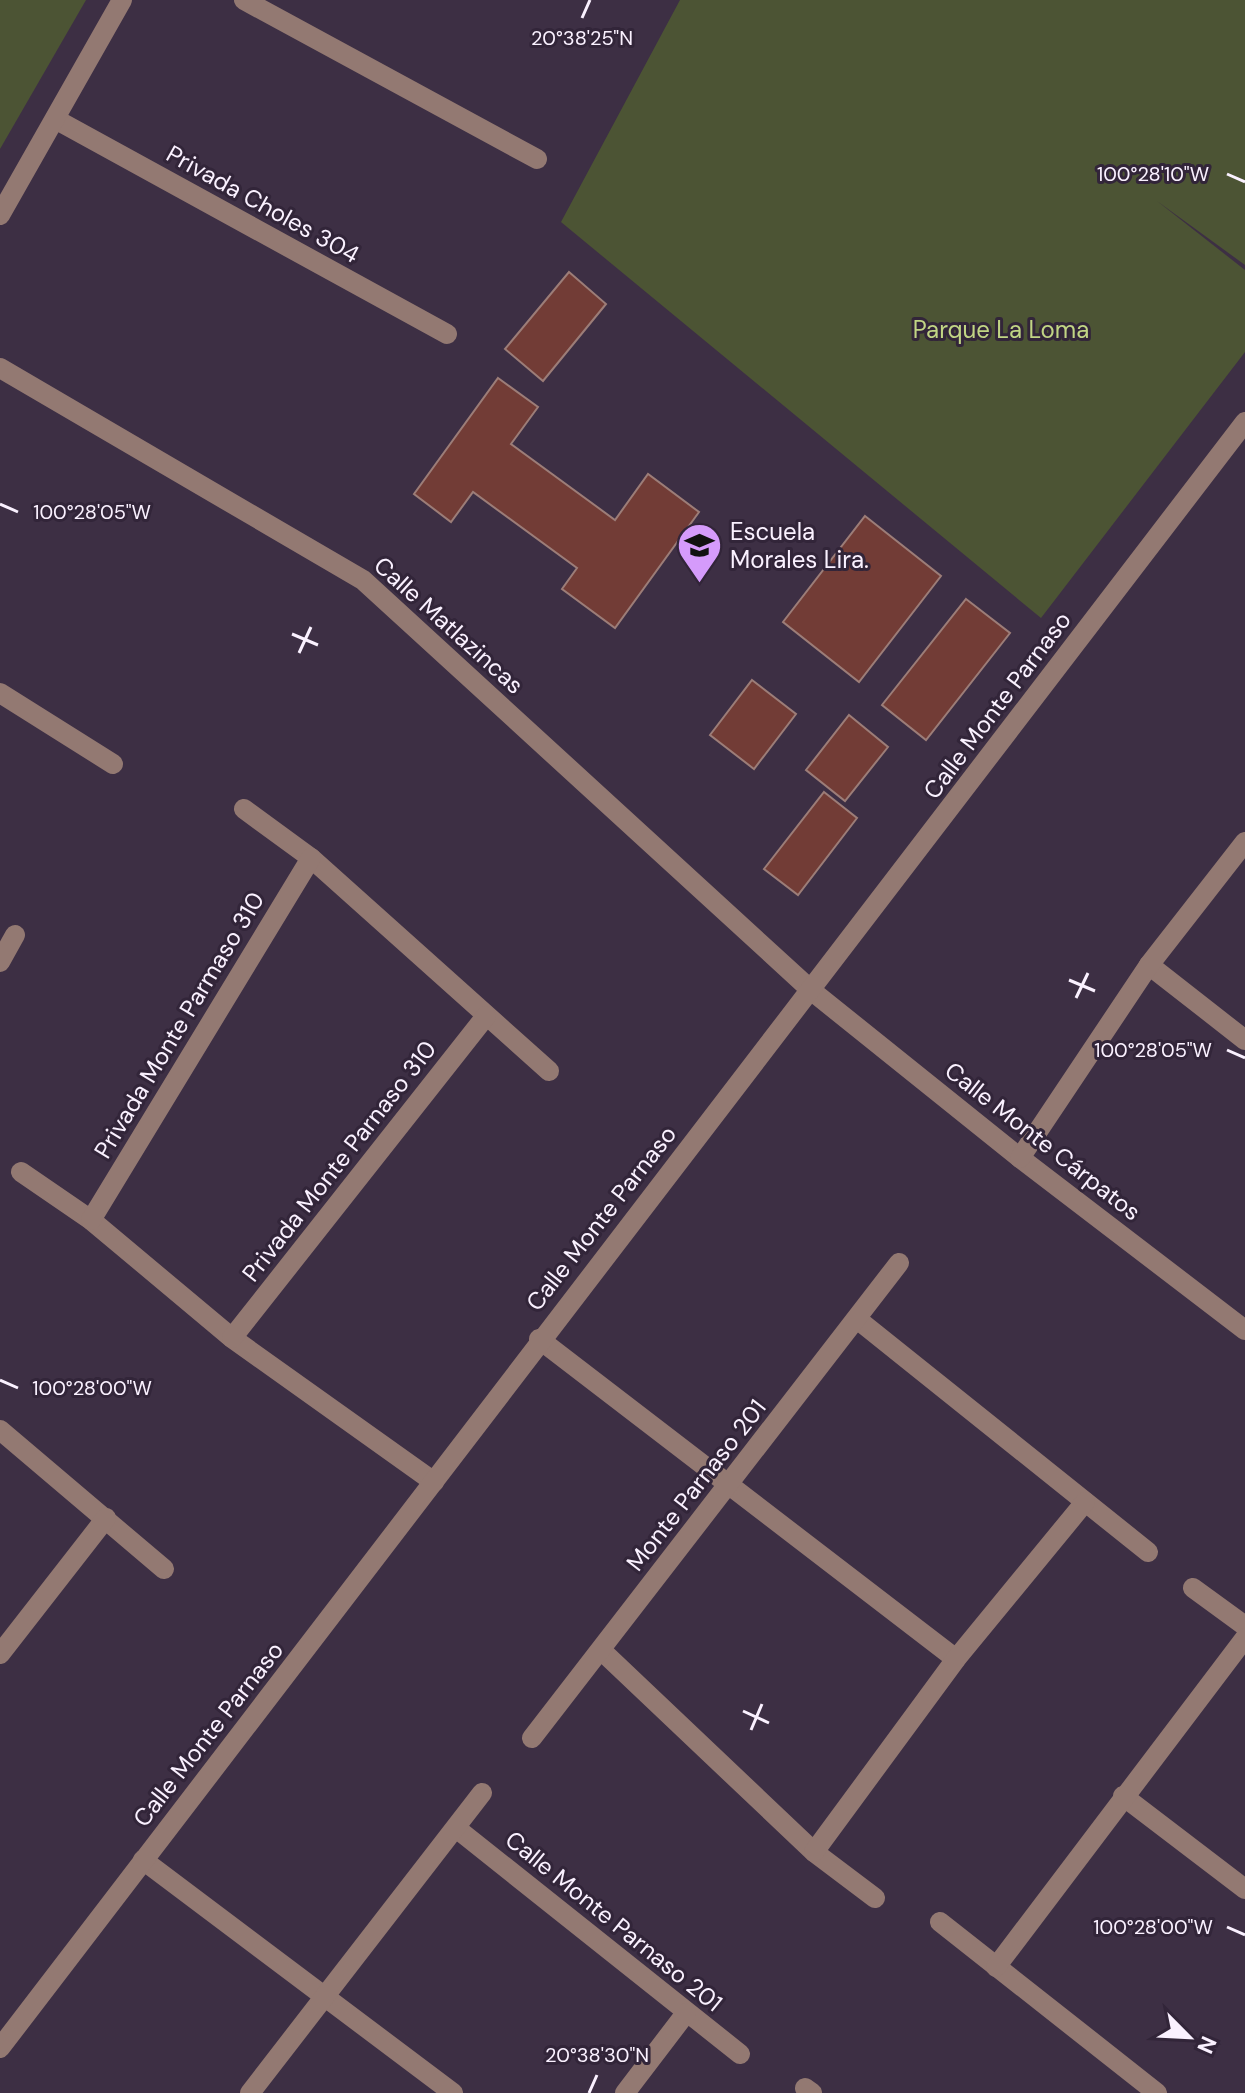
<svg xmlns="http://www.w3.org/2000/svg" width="1245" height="2093" font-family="'DM Sans',sans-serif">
  <rect width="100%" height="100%" fill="#3d2f44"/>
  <g fill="#4c5434">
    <polygon points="0,0 86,0 0,149"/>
    <polygon points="680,0 1245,0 1245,265 1157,201 1245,270 1245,352 1041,618 561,222"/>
  </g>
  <g fill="#723c36" stroke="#9c7d78" stroke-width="2">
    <polygon points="569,272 606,304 543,381 505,349"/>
    <polygon points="498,378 538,407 511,444 615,520 648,474 699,512 615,628 562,589 577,568 473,492 451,522 414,494"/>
    <polygon points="865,516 941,576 859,682 783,622"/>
    <polygon points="966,599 1010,633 926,740 882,705"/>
    <polygon points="752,680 796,714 754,769 710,735"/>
    <polygon points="849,715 888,747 845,801 806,770"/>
    <polygon points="824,792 857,818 798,895 764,869"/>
  </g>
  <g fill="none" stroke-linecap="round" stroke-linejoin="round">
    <g stroke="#937972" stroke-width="20">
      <polyline points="244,0 537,159"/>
      <polyline points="55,119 447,334"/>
      <polyline points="0,215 122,0"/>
      <polyline points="0,368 363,580 812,991 1020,1158 1245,1330"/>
      <polyline points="0,693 113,764"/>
      <polyline points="244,809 311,858 549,1071"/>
      <polyline points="0,962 15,935"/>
      <polyline points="1149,965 1245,1040"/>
      <polyline points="1020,1158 1149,965 1245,842"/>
      <polyline points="21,1172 91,1220 232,1338 434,1482"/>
      <polyline points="91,1220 311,858"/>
      <polyline points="857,1319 1148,1552"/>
      <polyline points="232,1338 486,1016"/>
      <polyline points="539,1339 956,1659"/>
      <polyline points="0,1430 164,1569"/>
      <polyline points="1193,1588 1245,1626"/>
      <polyline points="601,1650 814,1852 875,1898"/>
      <polyline points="0,1654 106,1518"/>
      <polyline points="532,1738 899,1263"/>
      <polyline points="1123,1796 1245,1889"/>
      <polyline points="456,1828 740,2054"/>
      <polyline points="814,1852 956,1659 1085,1502"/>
      <polyline points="143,1860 453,2093"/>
      <polyline points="940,1922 1157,2093"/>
      <polyline points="996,1967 1245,1638"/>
      <polyline points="0,2048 1245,422"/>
      <polyline points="805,2088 812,2093"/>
      <polyline points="250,2093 482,1793"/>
      <polyline points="625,2093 686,2013"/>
    </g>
  </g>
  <path fill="none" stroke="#faf1ff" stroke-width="3" d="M582,18L590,0M1227,174L1245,182M0,504L18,512M292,634L318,645M299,653L311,627M1069,980L1095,991M1076,998L1088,973M1227,1050L1245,1058M0,1380L18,1388M743,1711L769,1723M751,1730L762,1704M1227,1927L1245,1935M589,2093L597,2075"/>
  <defs>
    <symbol id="school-pin" viewBox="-11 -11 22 30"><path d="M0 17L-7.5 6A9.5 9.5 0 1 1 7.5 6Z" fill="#d59bfb" stroke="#322539"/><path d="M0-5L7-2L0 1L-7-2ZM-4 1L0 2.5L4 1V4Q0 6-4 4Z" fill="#111"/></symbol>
  </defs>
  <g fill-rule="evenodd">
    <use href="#school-pin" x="674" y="520" width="51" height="69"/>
  </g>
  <g text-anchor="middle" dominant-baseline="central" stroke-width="6" stroke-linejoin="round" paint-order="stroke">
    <g font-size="24" fill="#faf1ff" stroke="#322539">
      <text transform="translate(263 204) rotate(29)">Privada Choles 304</text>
      <text transform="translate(449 625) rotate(42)">Calle Matlazincas</text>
      <text transform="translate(997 705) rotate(-53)">Calle Monte Parnaso</text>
      <text transform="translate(179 1025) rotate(-59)">Privada Monte Parmaso 310</text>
      <text transform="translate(1043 1141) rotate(38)">Calle Monte Cárpatos</text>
      <text transform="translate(339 1161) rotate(-52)">Privada Monte Parnaso 310</text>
      <text transform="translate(601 1218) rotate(-52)">Calle Monte Parnaso</text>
      <text transform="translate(696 1485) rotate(-52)">Monte Parnaso 201</text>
      <text transform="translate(208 1734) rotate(-52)">Calle Monte Parnaso</text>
      <text transform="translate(614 1921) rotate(39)">Calle Monte Parnaso 201</text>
    </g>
    <g font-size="24" fill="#c1d584" stroke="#322539">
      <text x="1001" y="329">Parque La Loma</text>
    </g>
    <g font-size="24" fill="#faf1ff" stroke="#322539" text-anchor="start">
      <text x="730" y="531">Escuela<tspan x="730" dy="28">Morales Lira.</tspan></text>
    </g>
  </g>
  <g font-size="20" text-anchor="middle" fill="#faf1ff" stroke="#322539" stroke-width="6" stroke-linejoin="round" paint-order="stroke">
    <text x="582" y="45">20°38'25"N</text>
    <text x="1153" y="181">100°28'10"W</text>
    <text x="92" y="519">100°28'05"W</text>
    <text x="1153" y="1057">100°28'05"W</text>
    <text x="92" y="1395">100°28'00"W</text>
    <text x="1153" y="1934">100°28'00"W</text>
    <text x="597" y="2062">20°38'30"N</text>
  </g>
  <g transform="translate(1189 2037) rotate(114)" stroke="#322539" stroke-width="6" paint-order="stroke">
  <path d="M0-6L14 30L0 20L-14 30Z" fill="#faf1ff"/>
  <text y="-12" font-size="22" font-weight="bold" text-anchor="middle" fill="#faf1ff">N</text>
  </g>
</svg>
